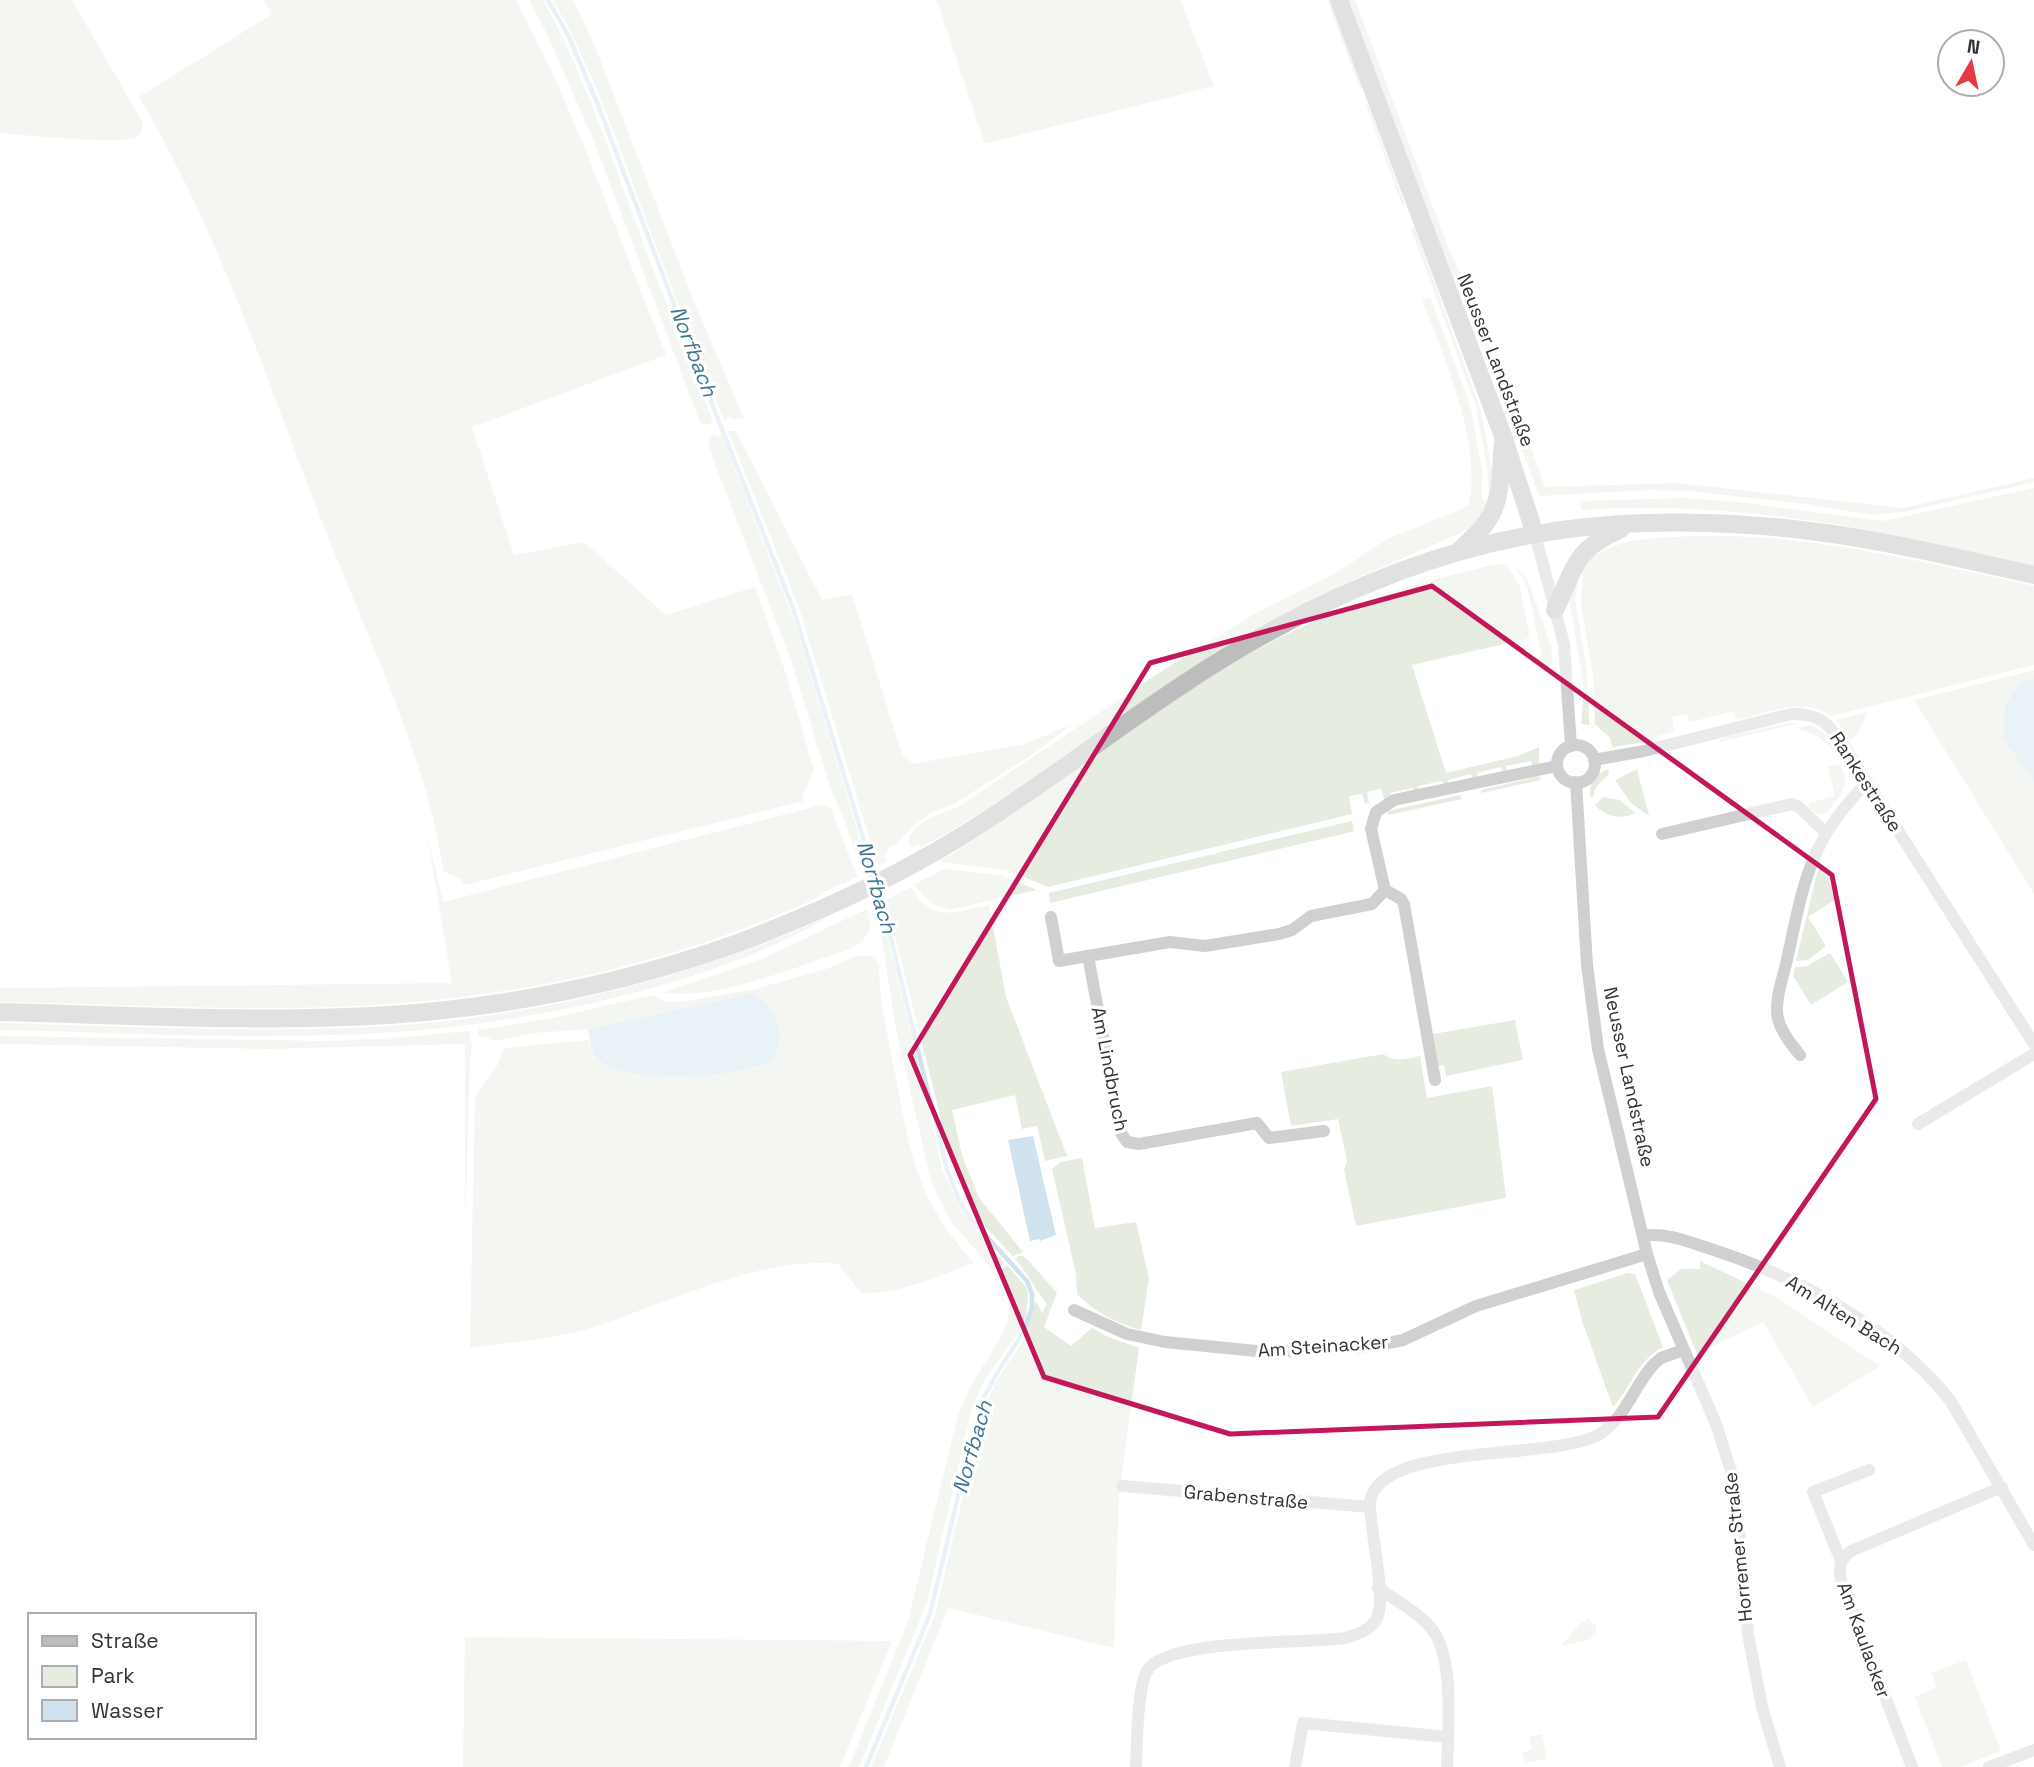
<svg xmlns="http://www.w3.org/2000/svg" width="2034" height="1767" font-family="'Space Grotesk',sans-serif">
  <rect width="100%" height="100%" fill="#fff"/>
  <g fill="#e6ecdf">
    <path d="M0,0H72L143,123C142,129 142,134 137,137C123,145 22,135 0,133Z"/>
    <path d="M264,0H516L555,78L582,141L666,355L472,427L514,555L584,542L666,615L755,587L785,671L814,770L802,797L803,801L465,885L459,878L444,872C438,847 435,820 427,795C399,698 353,603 317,509C263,369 216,226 139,97L272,14Z"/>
    <path d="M529,0H543C587,80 615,167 647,253C668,310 693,365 713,423L705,425L700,422L593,139L547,34Z"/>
    <path d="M553,0H573L592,39L695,304L744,418L732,420L731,416L724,421C702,364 679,308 658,251C625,166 599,79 553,0Z"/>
    <polygon points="937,0 1180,0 1214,86 985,144"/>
    <polygon points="1327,0 1331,0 1363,88 1360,89"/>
    <polygon points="1348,0 1355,0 1449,249 1495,348 1545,487 1677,483 1903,508 2034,478 2034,482 1904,512 1872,515 1805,504 1690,491 1651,490 1539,496 1487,353 1441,250"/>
    <polygon points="1368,104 1405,204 1402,205 1366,105"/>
    <polygon points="1415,228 1481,411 1493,475 1489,498 1487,468 1476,406 1411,229"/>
    <path d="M1430,297L1470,405L1482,470V498L1488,506L1478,521L1461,533C1376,569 1291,605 1213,654C1114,716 1024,793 921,847L918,844L911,848L908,839C916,822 940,813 956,808L1162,671L1256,613L1336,573L1387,539L1460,510L1469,504C1482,443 1444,357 1422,300Z"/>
    <polygon points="728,431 736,431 822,600 852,594 902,754 913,764 1024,744 1071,725 1033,754 954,804 929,814 912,827 897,844 890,847 885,857 887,861 878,866 799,608"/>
    <polygon points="715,434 717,438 721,434 793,618 857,829 868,871 863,874 843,816 832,793 791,660 714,462 708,442 709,438"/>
    <path d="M2034,488V566C1975,555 1916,539 1857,528C1765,512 1674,504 1581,510L1580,501L1684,498L1737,502L1883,521Z"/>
    <path d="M1701,536C1814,534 1924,562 2034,586V665L1831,716C1804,696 1767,713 1737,720L1734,711L1690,722L1687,714L1672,717L1674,732L1653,737V741L1612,747L1610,738L1595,724L1594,682L1581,605L1583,575L1579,571C1606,535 1660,538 1701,536Z"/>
    <path d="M1498,564L1507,565L1520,587L1530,638L1412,665L1446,773L1518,756L1539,747V764L1532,765L1531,761L1506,766L1507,771L1503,772L1501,767L1477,773L1478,778L1473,779L1471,774L1448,780L1449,784L1444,785L1442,781L1418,786L1419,791L1414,792L1413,788L1390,793L1391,797L1384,799L1381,789L1367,792L1369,803L1365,804L1362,794L1349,796L1352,814L1048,887L1007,870L939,862C960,850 981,835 1001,821C1082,767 1159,705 1243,657C1322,612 1410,583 1498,564Z"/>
    <polygon points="1514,566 1522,572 1528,581 1551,646 1552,661 1548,670 1544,669 1529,594 1523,579"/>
    <polygon points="1577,576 1578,583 1575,599 1587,670 1589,725 1581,724 1584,688 1569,598"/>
    <polygon points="2034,670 2034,894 1914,700"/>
    <polygon points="1868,712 1858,734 1849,740 1836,720"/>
    <polygon points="1788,723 1799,723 1720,742 1720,739 1729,736"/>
    <polygon points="1811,725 1829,736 1840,753 1836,753 1819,737 1797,728"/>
    <polygon points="1840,764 1846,779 1842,793 1826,813 1817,814 1808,806 1811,802 1835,796 1828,766"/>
    <path d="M1608,769L1609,774L1596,787L1593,797H1590C1589,783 1594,775 1608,769Z"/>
    <polygon points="1637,769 1649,816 1631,803 1615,780"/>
    <polygon points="1540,776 1541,780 1481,793 1481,790"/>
    <polygon points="1460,795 1462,799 1388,815 1388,811"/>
    <path d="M1603,797L1620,800L1635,813C1622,820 1605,817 1595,805Z"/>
    <path d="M821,805L831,808L857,877L824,892L815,899C685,958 544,992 402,1003C269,1014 134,1004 0,1002V988L452,983L427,834L443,902Z"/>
    <polygon points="1352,821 1354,831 1347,833 1050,903 1049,893 1213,854 1214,856 1216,853"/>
    <polygon points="1821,868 1839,897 1808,917 1826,946 1808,960 1796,961 1817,873"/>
    <polygon points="945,869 1000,875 1037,890 950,910 933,904 913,885"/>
    <path d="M911,887C932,924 956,912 989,905L1006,997L1067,1156L1045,1161L1037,1126L1022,1129L1015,1095L952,1110L962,1155L979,1198L1023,1252L1013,1256L974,1215L951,1169L937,1103L886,900Z"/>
    <polygon points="879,903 926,1095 942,1169 962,1212 1004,1263 993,1271 949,1219 931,1181 896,1029 883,946 874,906"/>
    <path d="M867,909C871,920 872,929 864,939C856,949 833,955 821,959C781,973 705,1001 664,992L764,958Z"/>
    <path d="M833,915C766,953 695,978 621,996C535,1018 448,1030 360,1034C240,1039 120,1033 0,1030V1023C137,1026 277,1035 414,1024C558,1012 700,974 833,915Z"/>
    <polygon points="1830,953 1848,982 1811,1005 1793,976 1795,967 1807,966"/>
    <path d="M856,956H871L879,963C879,999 887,1033 894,1069C910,1151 915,1198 974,1263C939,1275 900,1295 861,1293L838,1264C760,1256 670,1302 597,1326C557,1339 512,1342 470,1348L475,1096L497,1066L504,1048L589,1040V1043L672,1076L724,1073L754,993L588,1029L534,1033L495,1041L483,1036L478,1037V1030L553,1018L652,995L667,1002L686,1001L755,989L829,968Z"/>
    <polygon points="1515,1020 1523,1060 1446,1076 1444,1065 1438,1066 1433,1034"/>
    <polygon points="469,1031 472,1044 470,1061 465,1226 465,1044 270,1049 0,1044 0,1036 327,1041 381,1039"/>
    <path d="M1383,1054C1395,1063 1406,1059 1420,1056L1427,1098L1492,1086L1506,1198L1356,1226L1344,1170L1347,1161L1338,1119L1291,1126L1281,1072Z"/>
    <path d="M1082,1158L1095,1228L1136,1222L1149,1278L1141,1330C1116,1323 1096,1313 1077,1294L1076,1274L1052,1169L1061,1162Z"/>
    <path d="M1018,1256H1023L1028,1260L1057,1293L1044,1327L1071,1346L1092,1328L1106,1336L1139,1348L1119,1494L1114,1648L948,1608L884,1767H871L935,1615L983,1410L999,1377L1022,1342L1036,1301L1042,1313L1047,1304C1035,1290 1028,1273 1015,1259Z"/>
    <polygon points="1700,1261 1776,1297 1880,1366 1813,1407 1763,1322 1697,1354 1667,1280 1681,1269 1700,1269"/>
    <path d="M1007,1265L1026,1287L1028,1294L1026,1317L1017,1335L985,1379L971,1411L927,1603L859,1767H849L908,1621L957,1419C961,1407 966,1395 972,1384C983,1364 1008,1333 1009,1310C1009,1296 1003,1285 995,1275Z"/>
    <path d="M1628,1273L1635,1274L1663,1347C1635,1363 1633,1385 1613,1407L1582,1321L1574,1290Z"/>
    <polygon points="1588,1619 1596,1626 1596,1635 1588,1640 1561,1646 1581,1623"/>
    <polygon points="465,1637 892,1641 840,1767 463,1767"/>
    <polygon points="1966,1660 2001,1751 1960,1767 1942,1767 1915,1697 1937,1687 1931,1673"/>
    <polygon points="1542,1734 1547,1759 1525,1763 1522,1752 1532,1750 1529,1736"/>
  </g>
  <g fill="#cfe2ee">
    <polygon points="2034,679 2034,782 2003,738 2005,705 2022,681"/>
    <path d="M754,993C767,1002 780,1021 780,1038C780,1045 775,1054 773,1061C758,1066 742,1070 726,1073C702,1077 621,1080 603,1063C593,1055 589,1041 588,1029Z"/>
    <polygon points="1033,1136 1056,1235 1040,1241 1039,1239 1030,1241 1008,1140"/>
  </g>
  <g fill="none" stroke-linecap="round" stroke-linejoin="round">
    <g stroke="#cfe2ee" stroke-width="4.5">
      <polyline points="548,0 569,37 598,105 712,404 793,608 876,880"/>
      <polyline points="866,1767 930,1614 980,1404 999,1370 1024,1331 1032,1307 1032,1294 1027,1281 970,1218 961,1204 947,1170 879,889"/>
    </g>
    <g stroke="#d0d0d0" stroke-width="12">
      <polyline points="1535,534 1564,644 1571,746"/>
      <circle cx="1576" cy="764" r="19"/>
      <path d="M1594,760L1644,751L1791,714C1820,713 1829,724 1844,746L2034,1044"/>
      <polyline points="1576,782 1587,965 1598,1049 1647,1254 1659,1292 1716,1424 1731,1471 1737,1505 1748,1634 1762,1707 1780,1767"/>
      <polyline points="1662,834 1792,804 1799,807 1825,832"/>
      <polyline points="1051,917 1059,961 1088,956"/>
      <path d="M1800,1055C1791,1044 1782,1033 1778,1019C1774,1001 1783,978 1787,960C1803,886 1809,839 1867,783"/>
      <polyline points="1435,1080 1404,904 1401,899 1385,890 1371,829 1376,812 1394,800 1557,766"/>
      <polyline points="1918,1124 2034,1054"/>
      <polyline points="1324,1131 1269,1138 1257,1123 1139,1144 1127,1142 1121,1133 1088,956 1170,942 1205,946 1279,934 1292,930 1311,916 1372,904 1385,890"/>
      <path d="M1643,1236C1666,1232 1689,1242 1711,1249C1800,1278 1890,1326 1950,1400L2034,1545"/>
      <polyline points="1074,1310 1127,1334 1165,1342 1267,1352 1368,1347 1403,1340 1476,1306 1647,1254"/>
      <polyline points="1122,1486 1370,1507"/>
      <polyline points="1841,1561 1813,1492 1869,1470"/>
      <path d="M1378,1588C1396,1600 1417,1612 1431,1628C1455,1655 1448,1731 1447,1767"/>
      <path d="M1136,1767C1137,1745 1137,1689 1147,1671C1165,1638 1307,1644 1345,1638C1357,1635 1371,1630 1377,1618C1387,1595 1369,1529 1370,1501C1381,1442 1549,1461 1598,1435C1625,1420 1634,1385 1654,1364L1661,1358L1683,1350"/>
      <polyline points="1295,1767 1303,1723 1448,1737"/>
      <path d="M1912,1767L1842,1584C1838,1570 1839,1560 1851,1551L2002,1487"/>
      <polyline points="1989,1767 2034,1750"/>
    </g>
    <g stroke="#bdbdbd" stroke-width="18">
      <polyline points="1339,0 1503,436 1535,534"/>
      <path d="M1459,551C1467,542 1479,533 1486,523C1503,501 1500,469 1503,443"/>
      <path d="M1555,610C1575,568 1573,550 1621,529"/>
      <path d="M0,1012C128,1015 262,1023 389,1015C508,1007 626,983 738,943C815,914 892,879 962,836C1036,790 1104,737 1176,689C1283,617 1403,558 1531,535C1626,517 1737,520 1833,534C1900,544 1967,560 2034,575"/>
    </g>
  </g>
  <path d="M0 0H2034V1767H0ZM1432,586L1832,875L1876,1099L1658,1417L1230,1434L1044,1377L910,1055L1150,663Z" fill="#fff" fill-opacity=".55" fill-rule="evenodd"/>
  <path fill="none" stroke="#c2185b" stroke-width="5" stroke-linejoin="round" d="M1432,586L1832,875L1876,1099L1658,1417L1230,1434L1044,1377L910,1055L1150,663Z"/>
  <g text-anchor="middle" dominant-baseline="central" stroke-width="7" stroke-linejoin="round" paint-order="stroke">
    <g font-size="19" fill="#333" stroke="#fff">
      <text transform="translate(1496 360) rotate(69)">Neusser Landstraße</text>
      <text transform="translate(1866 782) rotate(57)">Rankestraße</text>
      <text transform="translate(1110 1069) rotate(79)">Am Lindbruch</text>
      <text transform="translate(1629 1077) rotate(78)">Neusser Landstraße</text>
      <text transform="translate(1844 1315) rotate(32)">Am Alten Bach</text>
      <text transform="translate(1323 1346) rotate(-4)">Am Steinacker</text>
      <text transform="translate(1246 1497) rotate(5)">Grabenstraße</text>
      <text transform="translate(1738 1547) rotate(-96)">Horremer Straße</text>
      <text transform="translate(1864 1640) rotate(70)">Am Kaulacker</text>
    </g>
    <g font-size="21" font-style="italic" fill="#3f7597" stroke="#fff">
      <text transform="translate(694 351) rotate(69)">Norfbach</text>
      <text transform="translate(877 887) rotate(74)">Norfbach</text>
      <text transform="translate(972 1447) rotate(-74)">Norfbach</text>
    </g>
  </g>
  <rect x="28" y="1613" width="228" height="126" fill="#ffffff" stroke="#adadad" stroke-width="2"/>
  <rect x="42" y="1636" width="35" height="10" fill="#bdbdbd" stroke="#adadad" stroke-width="2"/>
  <text x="91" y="1648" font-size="21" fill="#333333">Straße</text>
  <rect x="42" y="1666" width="35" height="21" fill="#e6ecdf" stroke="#adadad" stroke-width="2"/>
  <text x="91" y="1683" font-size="21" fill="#333333">Park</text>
  <rect x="42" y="1700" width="35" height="21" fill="#cfe2ee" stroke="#adadad" stroke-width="2"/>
  <text x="91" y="1718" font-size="21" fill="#333333">Wasser</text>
  <g transform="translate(1971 63) rotate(9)"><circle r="33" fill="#ffffff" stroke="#adadad" stroke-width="2"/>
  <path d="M0-5L12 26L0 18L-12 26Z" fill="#e63946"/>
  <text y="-10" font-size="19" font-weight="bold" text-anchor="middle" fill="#333333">N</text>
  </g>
</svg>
